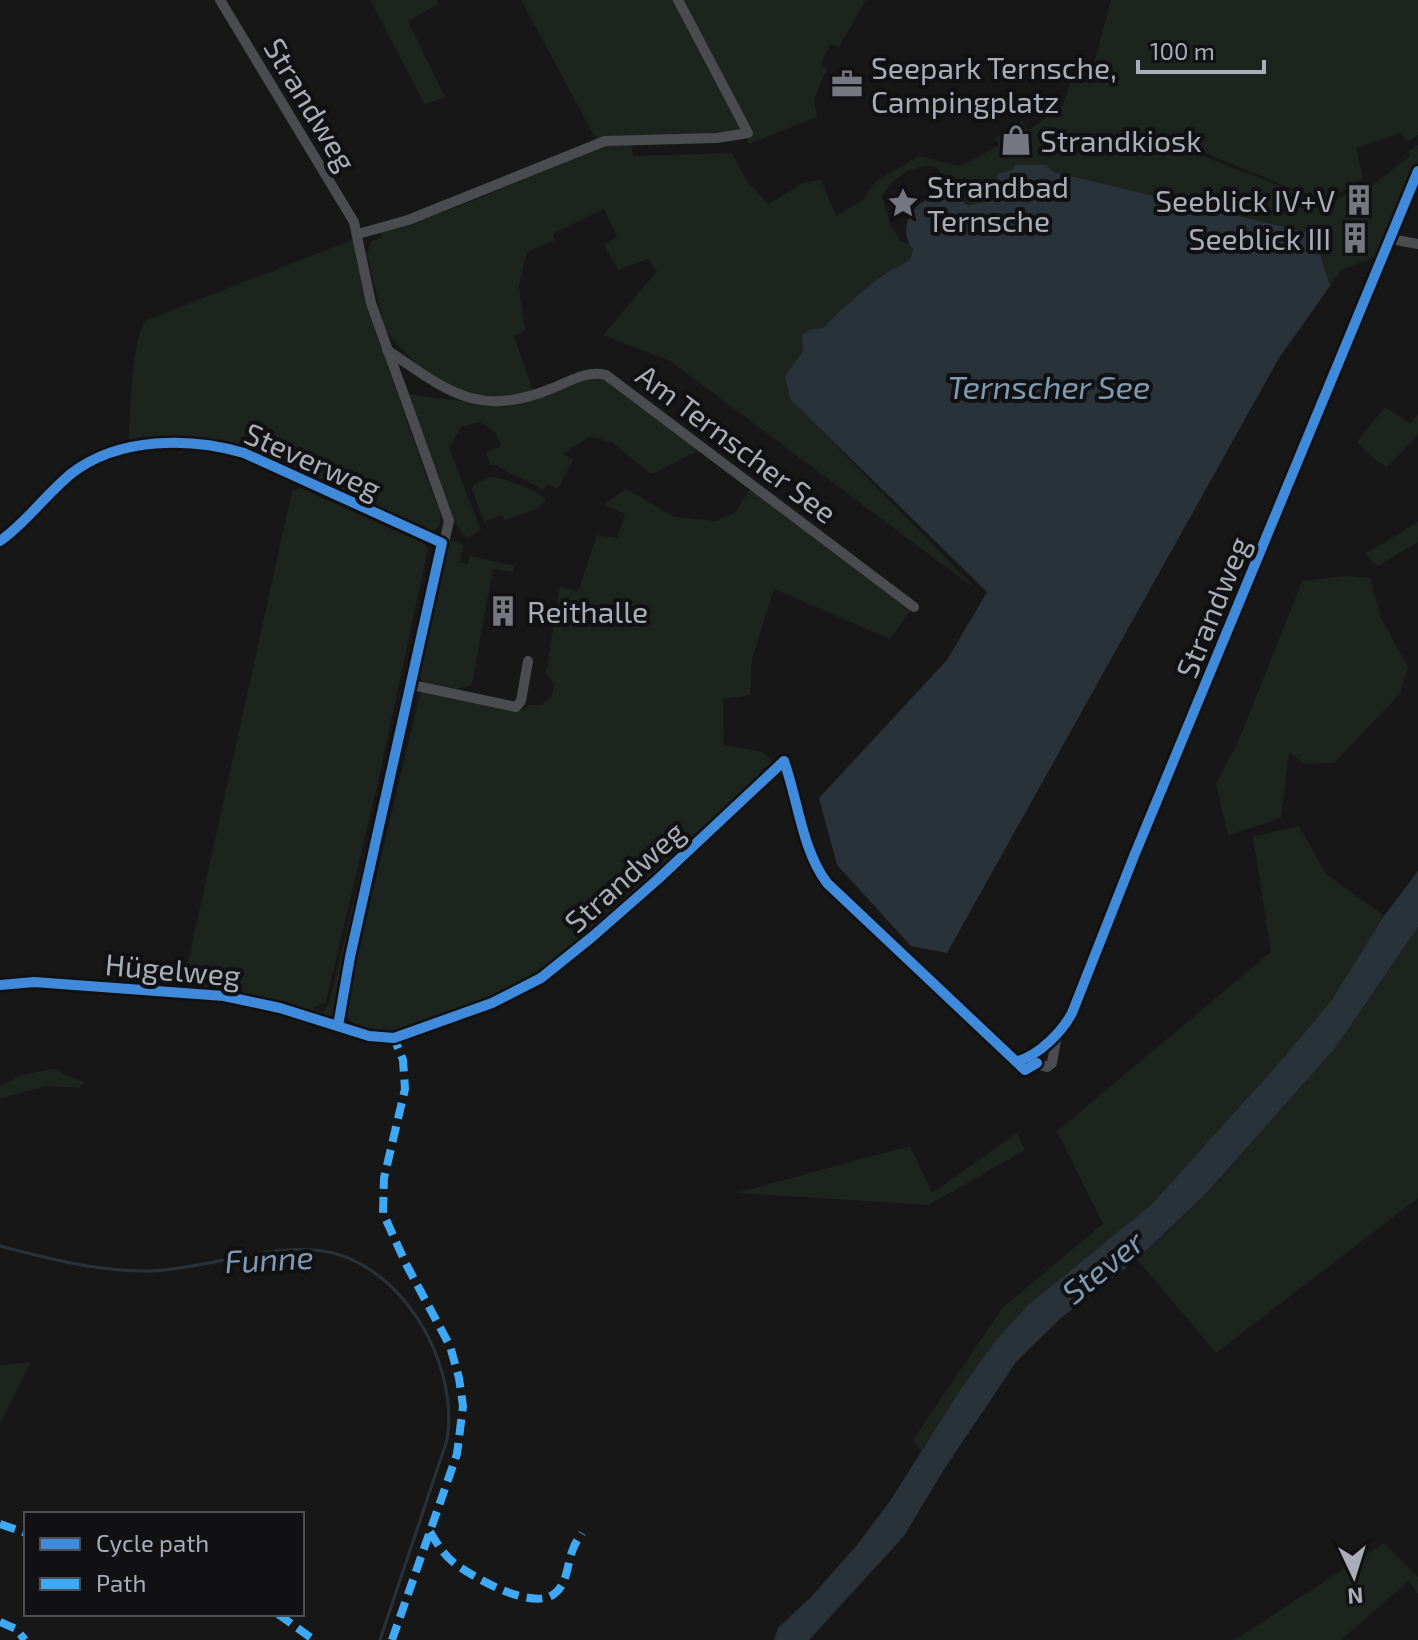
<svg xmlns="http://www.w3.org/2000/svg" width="1418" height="1640" font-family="'Exo 2',sans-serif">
  <rect width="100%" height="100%" fill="#171717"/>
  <g fill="#1d241e">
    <polygon points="370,0 437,0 439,4 408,21 445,97 425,105"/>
    <path d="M521,0H866L839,47L830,44L821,65L827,69L814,99L817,117L749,144L746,137L631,143L633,156L732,153L747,181L768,204L803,183L821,180L836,216L864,199L875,182L919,156L958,166L971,161L999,145L995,138L1022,121L1027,130H1030L1063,105L1075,69L1091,75L1111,0H1418V135L1407,142L1401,133L1356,148L1363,178L1333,197H1313L1162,136L1159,139L1327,204L1333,202L1362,184L1367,189L1410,156L1408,151L1418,145V165L1381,255L1341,270L1330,286L1314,234L1052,172L1036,165H1016L1013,170L998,174L982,202L970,205L955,193L936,167C915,162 893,178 882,196L891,226L901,242L908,243L913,250C911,263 902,264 891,270C865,287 845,306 823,328L812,329L803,351L785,377L791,399L978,591L670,361L603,335L657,271L648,259L618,270L604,245L617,237L604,209L553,234L555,240L527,252L519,286L525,331L514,336L533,391L499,400L453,390L414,362L385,330L367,254L371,241L382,238L380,230C454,214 525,178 594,145L597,141Z"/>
    <path d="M354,239C374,333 406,421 440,512C442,524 440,528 429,534L243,448C205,438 169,440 129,442C130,418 131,335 147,320Z"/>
    <polygon points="606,375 700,450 651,474 613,443 590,436 563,454 573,460 558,489 547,484 544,490 495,465 490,465 486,452 501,446 495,432 480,422 461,427 449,448 481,530 469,537 463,535 453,519 408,394 506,407 587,376"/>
    <polygon points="1385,407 1410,423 1418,415 1418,435 1387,467 1378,462 1357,442"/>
    <path d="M491,477C504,477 538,491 546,500L536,509L505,521L502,515L484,522L472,489L474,484Z"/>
    <polygon points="752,486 913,607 890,639 774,589 752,659 750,695 723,699 724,745 763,752 774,763 635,893 541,973 506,994 391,1034 355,1027 344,1012 421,690 519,711 530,705 541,705 552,695 554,684 546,673 560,586 578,592 597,535 617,538 625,514 604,505 626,489 675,517 715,521 735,513"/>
    <polygon points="300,488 425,544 428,549 378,782 326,1002 312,1008 323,1012 329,1003 380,792 386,792 334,1015 326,1019 183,990 186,964 188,962 292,491"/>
    <polygon points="1418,522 1418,542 1378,566 1365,554"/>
    <polygon points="454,541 464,546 459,562 468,564 470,556 514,566 513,572 493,569 473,679 471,685 455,689 423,682 419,675 449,542"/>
    <polygon points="1345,576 1370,578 1382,620 1408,667 1400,694 1334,763 1304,764 1289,752 1281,818 1228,835 1216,784 1239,740 1302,581"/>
    <polygon points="1299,826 1326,874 1384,916 1331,1001 1279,1063 1151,1205 1028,1305 996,1340 921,1451 913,1440 1003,1307 1103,1224 1057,1131 1271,952 1253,837"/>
    <polygon points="1418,927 1418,1198 1216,1353 1137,1259 1207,1194 1335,1048"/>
    <polygon points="53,1069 83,1082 80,1088 45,1086 0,1099 0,1086 21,1075"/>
    <polygon points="1017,1133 1025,1150 929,1205 736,1193 910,1146 932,1193"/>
    <polygon points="31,1362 0,1424 0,1365"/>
    <polygon points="1384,1543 1418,1577 1418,1594 1409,1581 1341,1640 1234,1640"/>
  </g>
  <g fill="#2a3239">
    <path d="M1016,165H1046L1053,172L1314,234L1330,286L1279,358L947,953L911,946L837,865L819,798L947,660L987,592L790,399L785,376L803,351L802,335L812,329L823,328C845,306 865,287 891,270C902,264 911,263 913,250C899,231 908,207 930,198C939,195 946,197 955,193L966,204L970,205L982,202L998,174L1012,170Z"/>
    <polygon points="1418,871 1418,927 1335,1048 1206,1194 1137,1259 1061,1318 1016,1362 943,1471 904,1536 809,1640 774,1640 778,1628 812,1596 857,1545 890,1501 959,1392 996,1340 1028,1305 1151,1205 1279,1063 1331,1001 1384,916"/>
  </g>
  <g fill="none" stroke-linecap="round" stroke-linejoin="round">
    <path stroke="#2a3239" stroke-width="3" d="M0,1246C49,1259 100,1272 151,1271C205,1269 261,1246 314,1250C399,1256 460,1362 447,1440L380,1640"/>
    <g stroke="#4b4c50" stroke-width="10">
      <polyline points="220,0 354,222 371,303 449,521 350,957 338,1026"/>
      <polyline points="358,234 408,220 605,141 717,138 748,133 678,0"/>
      <polyline points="1391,239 1418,244"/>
      <path d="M387,350C448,391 477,419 553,388C570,381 587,370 606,375L914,607"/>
      <path d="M0,541C27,522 46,494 72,473C119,437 190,437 244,453L442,543"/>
      <polyline points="412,685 516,707 521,701 528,661"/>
      <path d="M0,985L34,982L224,996L280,1008L369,1036L394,1038L492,1003L541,978L592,937L657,880L784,761C798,800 802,850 827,883L1016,1062"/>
      <polyline points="1062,1028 1056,1040 1052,1063 1047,1067 1040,1065 1036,1060 1036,1051 1062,1028 1072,1013 1134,856 1418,171"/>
    </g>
    <g stroke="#3fa9f5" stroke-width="8" stroke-dasharray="16 8" stroke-linecap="butt">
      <polyline points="0,1524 26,1533"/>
      <path d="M430,1532C437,1543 443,1554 453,1562C472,1577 532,1611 554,1594C568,1584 567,1563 573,1549C575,1543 579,1538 582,1533"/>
      <polyline points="278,1614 314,1640"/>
      <polyline points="0,1622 16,1629 25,1640"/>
      <polyline points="392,1640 457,1454 463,1406 459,1378 450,1346 406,1264 383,1213 384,1178 405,1089 403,1060 394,1038"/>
    </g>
    <defs>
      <g id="cycleway">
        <path d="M0,541C27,522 46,494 72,473C119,437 190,437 244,453L442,543L350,957L338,1026"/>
        <path d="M0,985L34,982L224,996L280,1008L369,1036L394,1038L492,1003L541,978L592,937L657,880L784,761C798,800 802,850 827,883L1025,1070L1037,1063"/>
        <path d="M1018,1061C1039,1055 1062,1032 1072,1013L1134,856L1418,171"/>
      </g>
    </defs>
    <use href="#cycleway" stroke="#111113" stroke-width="15"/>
    <use href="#cycleway" stroke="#408adc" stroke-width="10"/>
  </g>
  <defs>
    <symbol id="office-bare" viewBox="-9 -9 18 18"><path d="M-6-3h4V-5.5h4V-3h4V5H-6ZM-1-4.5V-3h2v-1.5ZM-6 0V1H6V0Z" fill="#757880" stroke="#111113" stroke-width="2.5" paint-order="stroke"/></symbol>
    <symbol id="shop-bare" viewBox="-9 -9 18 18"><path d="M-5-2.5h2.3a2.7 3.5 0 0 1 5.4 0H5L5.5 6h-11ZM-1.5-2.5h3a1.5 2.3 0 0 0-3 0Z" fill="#757880" stroke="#111113" stroke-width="2.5" paint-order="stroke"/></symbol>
    <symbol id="building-bare" viewBox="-9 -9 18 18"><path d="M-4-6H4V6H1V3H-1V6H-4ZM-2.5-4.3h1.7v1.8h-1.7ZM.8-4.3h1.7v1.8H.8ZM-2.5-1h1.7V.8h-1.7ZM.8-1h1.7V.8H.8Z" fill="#757880" stroke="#111113" stroke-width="2.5" paint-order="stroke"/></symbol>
    <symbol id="sight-bare" viewBox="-9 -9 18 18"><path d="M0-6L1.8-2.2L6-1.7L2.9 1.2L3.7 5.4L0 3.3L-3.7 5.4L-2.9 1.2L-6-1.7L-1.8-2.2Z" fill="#757880" stroke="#111113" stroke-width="2.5" paint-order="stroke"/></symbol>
  </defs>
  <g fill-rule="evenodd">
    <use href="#office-bare" x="825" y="62" width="44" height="44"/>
    <use href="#shop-bare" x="994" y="118" width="44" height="44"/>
    <use href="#building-bare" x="1337" y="178" width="44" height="44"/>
    <use href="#sight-bare" x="881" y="181" width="44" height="44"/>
    <use href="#building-bare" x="1333" y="216" width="44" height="44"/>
    <use href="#building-bare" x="481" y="589" width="44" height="44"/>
  </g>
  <g text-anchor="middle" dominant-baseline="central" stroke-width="8" stroke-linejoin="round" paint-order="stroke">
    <g font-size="30" fill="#a8adb8" stroke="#111113" text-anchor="start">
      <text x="871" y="67">Seepark Ternsche,<tspan x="871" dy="34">Campingplatz</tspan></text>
      <text x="1040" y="140">Strandkiosk</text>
      <text x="927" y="186">Strandbad<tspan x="927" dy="34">Ternsche</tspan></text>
      <text x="1335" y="200" text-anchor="end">Seeblick IV+V</text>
      <text x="1331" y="238" text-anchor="end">Seeblick III</text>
      <text x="527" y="611">Reithalle</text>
    </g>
    <g font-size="30" fill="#a8adb8" stroke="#111113">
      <text transform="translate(311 104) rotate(59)">Strandweg</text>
      <text transform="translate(737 443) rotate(37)">Am Ternscher See</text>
      <text transform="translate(313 460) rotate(24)">Steverweg</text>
      <text transform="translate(1212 607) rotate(-68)">Strandweg</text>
      <text transform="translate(624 876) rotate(-42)">Strandweg</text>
      <text transform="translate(173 969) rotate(5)">Hügelweg</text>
    </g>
    <g font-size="32" font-style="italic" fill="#7f9bb3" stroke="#111113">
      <text x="1049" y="386">Ternscher See</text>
      <text transform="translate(269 1258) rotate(-3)">Funne</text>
      <text transform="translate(1102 1266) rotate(-39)">Stever</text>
    </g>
  </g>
  <rect x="24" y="1512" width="280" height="104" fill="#111113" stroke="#4d4f55" stroke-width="2"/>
  <rect x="40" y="1538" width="40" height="12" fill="#408adc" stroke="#4d4f55" stroke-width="2"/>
  <text x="96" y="1552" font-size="24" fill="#a8adb8">Cycle path</text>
  <rect x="40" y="1578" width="40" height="12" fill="#3fa9f5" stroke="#4d4f55" stroke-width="2"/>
  <text x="96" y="1592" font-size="24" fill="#a8adb8">Path</text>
  <g transform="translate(1354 1576) rotate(176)" stroke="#111113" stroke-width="6" paint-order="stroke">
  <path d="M0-6L14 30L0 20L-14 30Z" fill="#a8adb8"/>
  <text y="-12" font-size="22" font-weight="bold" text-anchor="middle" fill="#a8adb8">N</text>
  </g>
  <path d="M1138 60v12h126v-12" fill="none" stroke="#a8adb8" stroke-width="4"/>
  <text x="1150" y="60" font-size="24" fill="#a8adb8" stroke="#111113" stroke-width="6" paint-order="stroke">100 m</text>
</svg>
